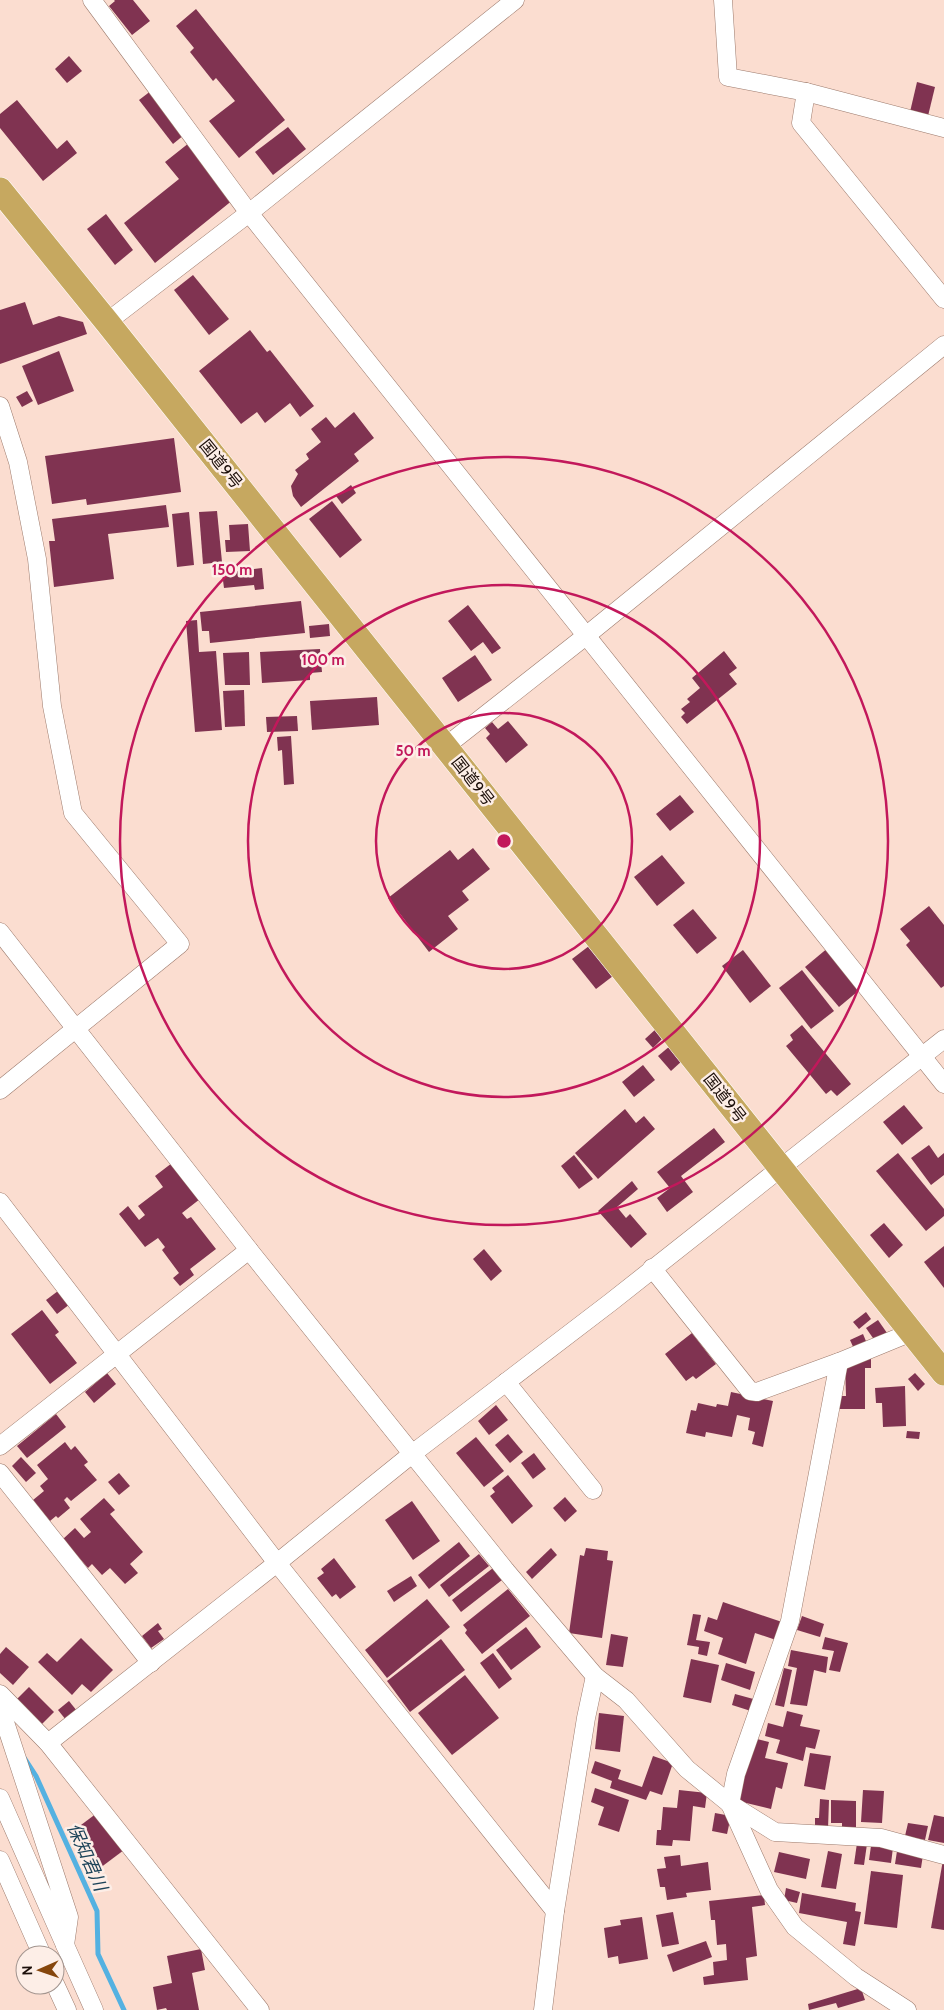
<svg xmlns="http://www.w3.org/2000/svg" width="944" height="2010" font-family="Cabin,'Noto Sans JP',sans-serif">
  <rect width="100%" height="100%" fill="#fbddd0"/>
  <g fill="none" stroke-linecap="round" stroke-linejoin="round">
    <polyline stroke="#54b1e1" stroke-width="5" points="25,1759 36,1776 97,1911 98,1954 124,2010"/>
  </g>
  <g fill="#803351">
    <polygon points="114,0 133,0 150,21 132,35 109,6 115,1"/>
    <polygon points="196,9 285,120 239,158 209,121 235,101 216,78 213,81 190,52 194,48 176,26"/>
    <polygon points="69,56 82,71 67,83 55,69"/>
    <polygon points="917,82 935,87 928,116 910,112"/>
    <polygon points="156,87 190,130 173,144 139,100"/>
    <polygon points="17,100 57,149 67,140 77,153 43,181 0,128 0,114"/>
    <polygon points="288,127 306,149 273,175 255,152"/>
    <polygon points="194,139 239,195 155,263 124,223 179,179 165,162"/>
    <polygon points="106,214 133,250 115,265 87,229"/>
    <polygon points="193,275 229,319 209,335 174,290"/>
    <polygon points="25,302 33,325 59,316 83,322 87,334 0,364 0,310"/>
    <polygon points="250,330 267,352 270,350 314,406 300,417 290,403 265,423 257,412 241,424 199,371"/>
    <polygon points="59,351 74,391 38,405 22,366"/>
    <polygon points="27,391 33,401 22,407 16,397"/>
    <polygon points="354,412 374,438 354,454 359,461 301,507 293,496 291,486 298,474 295,470 309,459 306,454 321,442 311,429 326,417 335,428"/>
    <polygon points="174,438 181,492 87,505 86,499 52,504 45,456"/>
    <polygon points="351,485 356,493 342,504 336,496"/>
    <polygon points="332,501 362,540 340,558 309,519"/>
    <polygon points="166,505 169,527 108,534 114,579 54,587 49,541 55,541 52,519"/>
    <polygon points="217,511 222,562 203,564 199,512"/>
    <polygon points="189,512 194,565 177,567 172,514"/>
    <polygon points="248,524 250,551 226,552 225,540 230,540 229,525"/>
    <polygon points="262,568 264,589 255,590 254,585 224,588 222,573"/>
    <polygon points="301,601 305,633 210,643 209,631 202,631 200,612"/>
    <polygon points="468,605 501,648 492,654 483,642 471,651 448,621"/>
    <polygon points="197,620 199,652 216,651 222,730 195,732 186,621"/>
    <polygon points="329,624 330,636 310,638 309,626"/>
    <polygon points="320,649 322,672 310,673 310,680 262,683 260,652"/>
    <polygon points="724,651 737,668 729,674 737,684 687,724 681,717 685,713 681,709 690,702 687,699 700,688 692,678"/>
    <polygon points="249,652 250,685 225,685 223,653"/>
    <polygon points="475,655 492,680 458,702 442,678"/>
    <polygon points="244,690 245,726 225,727 223,691"/>
    <polygon points="377,697 379,725 312,730 310,701"/>
    <polygon points="297,716 298,731 267,732 266,717"/>
    <polygon points="508,721 528,745 506,763 486,738 490,734 485,728 492,722 498,729"/>
    <polygon points="291,736 294,784 284,785 282,750 278,751 277,737"/>
    <polygon points="680,795 694,812 670,831 656,814"/>
    <polygon points="473,848 490,869 462,891 469,900 448,916 458,929 429,952 388,898 450,850 458,860"/>
    <polygon points="662,855 685,883 657,906 634,877"/>
    <polygon points="929,906 944,925 944,986 941,988 906,945 910,941 900,929"/>
    <polygon points="693,909 717,938 697,954 673,925"/>
    <polygon points="589,946 613,976 596,989 572,959"/>
    <polygon points="829,947 863,987 839,1007 805,967"/>
    <polygon points="743,950 771,986 750,1003 722,966"/>
    <polygon points="802,970 834,1011 811,1029 779,988"/>
    <polygon points="802,1025 851,1084 837,1096 831,1090 826,1094 786,1046 793,1040 790,1035"/>
    <polygon points="657,1028 665,1036 653,1048 645,1039"/>
    <polygon points="670,1046 683,1060 671,1071 658,1056"/>
    <polygon points="643,1065 655,1080 634,1097 622,1082"/>
    <polygon points="904,1105 923,1128 902,1145 883,1122"/>
    <polygon points="625,1109 636,1123 644,1116 655,1129 598,1179 575,1153"/>
    <polygon points="714,1128 725,1142 681,1176 693,1192 667,1212 657,1198 670,1188 657,1172"/>
    <polygon points="929,1145 938,1158 944,1153 944,1175 931,1185 911,1158"/>
    <polygon points="898,1153 944,1209 944,1216 926,1231 876,1171"/>
    <polygon points="574,1155 593,1179 579,1189 561,1166"/>
    <polygon points="172,1163 200,1199 182,1213 187,1219 191,1217 216,1249 190,1269 194,1275 180,1286 173,1278 179,1273 162,1250 165,1247 158,1238 145,1247 119,1214 128,1206 139,1220 145,1215 138,1206 163,1187 155,1176"/>
    <polygon points="632,1181 638,1189 617,1207 626,1218 630,1214 647,1234 631,1248 598,1211"/>
    <polygon points="884,1223 903,1245 889,1258 870,1235"/>
    <polygon points="944,1246 944,1288 924,1262"/>
    <polygon points="484,1249 502,1271 491,1281 473,1259"/>
    <polygon points="58,1291 70,1304 57,1314 46,1300"/>
    <polygon points="42,1310 59,1332 55,1335 77,1363 50,1384 11,1334"/>
    <polygon points="866,1312 871,1319 859,1329 853,1322"/>
    <polygon points="878,1320 887,1333 875,1341 866,1328"/>
    <polygon points="692,1333 716,1364 696,1379 693,1376 686,1381 665,1354"/>
    <polygon points="863,1334 868,1346 855,1351 850,1340"/>
    <polygon points="871,1358 871,1368 865,1368 865,1409 838,1409 838,1396 846,1396 845,1362"/>
    <polygon points="107,1373 116,1384 94,1403 85,1392"/>
    <polygon points="915,1373 925,1384 918,1391 908,1379"/>
    <polygon points="905,1386 906,1426 883,1427 882,1403 876,1403 875,1388"/>
    <polygon points="731,1392 773,1401 763,1447 752,1444 755,1432 748,1430 750,1418 737,1415 732,1437 706,1432 705,1437 686,1433 691,1410 696,1411 698,1403 716,1407 717,1404 728,1406"/>
    <polygon points="496,1405 508,1420 489,1435 478,1421"/>
    <polygon points="56,1414 66,1427 27,1458 17,1446"/>
    <polygon points="907,1431 920,1432 919,1439 906,1438"/>
    <polygon points="508,1434 523,1452 510,1463 495,1445"/>
    <polygon points="476,1437 504,1471 484,1487 456,1453"/>
    <polygon points="65,1442 71,1450 75,1446 88,1462 84,1465 97,1480 71,1501 67,1497 64,1500 70,1508 58,1518 56,1516 50,1521 33,1500 44,1491 40,1486 48,1479 37,1465"/>
    <polygon points="534,1453 546,1469 533,1479 521,1463"/>
    <polygon points="21,1457 36,1473 26,1482 12,1466"/>
    <polygon points="119,1473 130,1486 119,1495 108,1482"/>
    <polygon points="508,1475 533,1506 512,1524 490,1496 495,1492 492,1488"/>
    <polygon points="565,1497 577,1511 565,1522 553,1508"/>
    <polygon points="104,1498 115,1510 110,1514 143,1552 130,1564 138,1573 125,1584 110,1568 102,1575 92,1564 88,1568 63,1539 75,1528 84,1538 91,1532 80,1519"/>
    <polygon points="412,1501 440,1541 413,1560 385,1520"/>
    <polygon points="459,1542 470,1556 429,1589 418,1575"/>
    <polygon points="551,1548 557,1555 532,1579 526,1572"/>
    <polygon points="586,1548 608,1551 607,1560 613,1561 602,1638 569,1633 580,1555 584,1556"/>
    <polygon points="479,1554 489,1566 449,1597 440,1585"/>
    <polygon points="334,1558 356,1587 340,1599 336,1594 332,1597 317,1578 324,1573 321,1569"/>
    <polygon points="493,1568 502,1580 461,1612 452,1600"/>
    <polygon points="411,1576 417,1586 394,1602 387,1591"/>
    <polygon points="508,1589 530,1616 482,1654 465,1633 467,1630 463,1625"/>
    <polygon points="427,1599 450,1627 387,1678 365,1650"/>
    <polygon points="723,1602 782,1622 776,1640 755,1633 746,1664 718,1654 723,1638 704,1631 708,1617 717,1620"/>
    <polygon points="693,1614 701,1615 696,1640 710,1642 707,1656 698,1654 699,1647 687,1645"/>
    <polygon points="802,1616 824,1624 820,1637 797,1630"/>
    <polygon points="158,1623 162,1629 158,1631 164,1639 151,1648 142,1636"/>
    <polygon points="526,1627 541,1647 511,1670 496,1650"/>
    <polygon points="611,1634 628,1637 623,1667 606,1665"/>
    <polygon points="825,1637 848,1643 840,1672 829,1670 834,1651 822,1649"/>
    <polygon points="81,1638 113,1670 91,1692 82,1684 72,1695 38,1662 47,1653 57,1662"/>
    <polygon points="441,1639 465,1670 410,1712 387,1681"/>
    <polygon points="6,1647 29,1667 13,1685 0,1673 0,1654"/>
    <polygon points="791,1650 828,1657 826,1673 814,1670 807,1706 790,1704 797,1668 788,1666"/>
    <polygon points="493,1653 512,1679 499,1689 480,1663"/>
    <polygon points="691,1659 719,1665 711,1703 683,1697"/>
    <polygon points="726,1663 755,1672 750,1690 721,1680"/>
    <polygon points="784,1668 792,1670 784,1707 775,1705"/>
    <polygon points="465,1675 499,1718 452,1755 418,1713"/>
    <polygon points="29,1687 54,1712 42,1724 17,1699"/>
    <polygon points="735,1694 757,1700 754,1712 732,1705"/>
    <polygon points="69,1701 77,1711 66,1720 58,1710"/>
    <polygon points="787,1711 803,1715 800,1726 820,1730 815,1749 806,1747 803,1761 776,1753 780,1740 765,1736 768,1723 783,1727"/>
    <polygon points="599,1713 624,1716 620,1752 595,1749"/>
    <polygon points="753,1738 769,1742 765,1758 788,1763 782,1789 776,1787 771,1809 738,1801"/>
    <polygon points="810,1753 831,1756 825,1790 804,1786"/>
    <polygon points="653,1756 673,1763 662,1795 650,1791 646,1800 610,1788 612,1781 591,1773 595,1761 621,1770 618,1779 642,1787"/>
    <polygon points="595,1788 629,1800 619,1832 598,1825 604,1807 591,1802"/>
    <polygon points="679,1790 707,1793 705,1808 693,1806 690,1841 673,1840 672,1846 656,1845 657,1830 661,1830 663,1807 677,1808"/>
    <polygon points="863,1790 884,1791 882,1823 861,1822"/>
    <polygon points="820,1799 829,1800 828,1829 815,1828 815,1818 819,1818"/>
    <polygon points="831,1800 856,1801 856,1831 842,1831 842,1823 831,1823"/>
    <polygon points="97,1813 124,1850 96,1871 69,1834"/>
    <polygon points="715,1813 731,1816 727,1834 712,1831"/>
    <polygon points="934,1815 944,1817 944,1843 928,1840"/>
    <polygon points="908,1823 928,1826 925,1840 905,1836"/>
    <polygon points="857,1843 867,1844 864,1865 854,1864"/>
    <polygon points="871,1846 893,1848 891,1863 869,1860"/>
    <polygon points="828,1851 842,1854 836,1889 821,1887"/>
    <polygon points="897,1851 923,1855 921,1868 895,1864"/>
    <polygon points="779,1852 810,1859 806,1879 774,1872"/>
    <polygon points="680,1855 681,1866 708,1862 711,1890 686,1893 687,1897 667,1900 665,1887 660,1887 657,1869 666,1868 664,1857"/>
    <polygon points="943,1860 944,1860 944,1930 931,1928"/>
    <polygon points="871,1871 903,1875 897,1928 864,1924"/>
    <polygon points="786,1888 800,1892 797,1903 784,1900"/>
    <polygon points="802,1893 856,1903 855,1911 861,1912 855,1946 843,1944 847,1922 799,1913"/>
    <polygon points="764,1895 765,1905 752,1907 757,1956 746,1958 748,1980 704,1985 703,1977 714,1975 713,1962 727,1960 726,1944 717,1945 715,1920 711,1920 709,1901"/>
    <polygon points="673,1912 679,1944 662,1947 656,1915"/>
    <polygon points="642,1917 648,1959 619,1964 618,1956 608,1958 604,1928 621,1925 620,1920"/>
    <polygon points="706,1941 712,1957 673,1972 667,1955"/>
    <polygon points="201,1949 205,1970 192,1973 199,2010 167,2010 166,2008 157,2010 153,1987 172,1983 167,1956"/>
    <polygon points="861,1988 865,2000 838,2008 836,2003 809,2010 808,2004"/>
  </g>
  <g fill="none" stroke-linecap="round" stroke-linejoin="round">
    <defs>
      <g id="minor">
        <polyline points="92,0 249,213 944,1084"/>
        <polyline points="723,0 728,77 806,92 944,128"/>
        <polyline points="806,92 801,123 944,299"/>
        <polyline points="107,322 249,213 515,0"/>
        <polyline points="0,406 18,462 37,559 52,706 73,813 180,944 0,1090"/>
        <polyline points="446,746 587,635 944,345"/>
        <polyline points="0,932 249,1250 506,1571 595,1676 626,1700 687,1769 730,1804 775,1832 881,1838 944,1855"/>
        <polyline points="0,1202 277,1563 555,1911"/>
        <polyline points="652,1268 750,1391 757,1392 839,1362 912,1332"/>
        <polyline points="839,1362 790,1621 736,1774 730,1804 769,1890 795,1927 856,1977 907,2010"/>
        <polyline points="506,1382 593,1490"/>
        <polyline points="0,1446 249,1250"/>
        <polyline points="0,1473 151,1663"/>
        <polyline points="0,1694 48,1743 260,2010"/>
        <polyline points="0,1707 69,1917 65,1945 0,1798"/>
        <polyline points="48,1743 277,1563 412,1454 611,1302 944,1039"/>
        <polyline points="0,1860 42,1955"/>
        <polyline points="65,1945 94,2010"/>
        <polyline points="55,1984 67,2010"/>
        <polyline points="543,2010 555,1911 586,1718 595,1676"/>
      </g>
      <polyline id="highway" points="0,190 107,322 944,1373"/>
    </defs>
    <use href="#minor" stroke="#9c7a6c" stroke-width="19"/>
    <use href="#highway" stroke="#fff" stroke-width="26"/>
    <use href="#minor" stroke="#fff" stroke-width="18"/>
    <use href="#highway" stroke="#c6a860" stroke-width="25"/>
  </g>
  <g fill="none" stroke="#c2185b" stroke-width="2.5">
    <circle cx="504" cy="841" r="128"/>
    <circle cx="504" cy="841" r="256"/>
    <circle cx="504" cy="841" r="384"/>
  </g>
  <g text-anchor="middle" dominant-baseline="central" stroke-width="5" stroke-linejoin="round" paint-order="stroke">
    <g font-size="16" fill="#1c0f0a" stroke="#fdeee7">
      <text transform="translate(221 464) rotate(51)">国道9号</text>
      <text transform="translate(473 781) rotate(52)">国道9号</text>
      <text transform="translate(725 1098) rotate(52)">国道9号</text>
    </g>
    <g font-size="18" font-style="italic" fill="#1d4459" stroke="#fdeee7">
      <text transform="translate(87 1857) rotate(66)">保知君川</text>
    </g>
  </g>
  <circle cx="504" cy="841" r="8" fill="#c2185b" stroke="#fdeee7" stroke-width="2.5"/>
  <g font-size="15" text-anchor="middle" font-weight="bold" fill="#c2185b" stroke="#fdeee7" stroke-width="5" stroke-linejoin="round" paint-order="stroke">
    <text x="232" y="575">150 m</text>
    <text x="323" y="665">100 m</text>
    <text x="413" y="756">50 m</text>
  </g>
  <g transform="translate(40 1970) rotate(268)"><circle r="24" fill="#fdeee7" stroke="#a3958f"/>
  <path d="M0-4L9 19L0 12L-9 19Z" fill="#86460c"/>
  <text y="-8" font-size="14" font-weight="bold" text-anchor="middle" fill="#1c0f0a">N</text>
  </g>
</svg>
